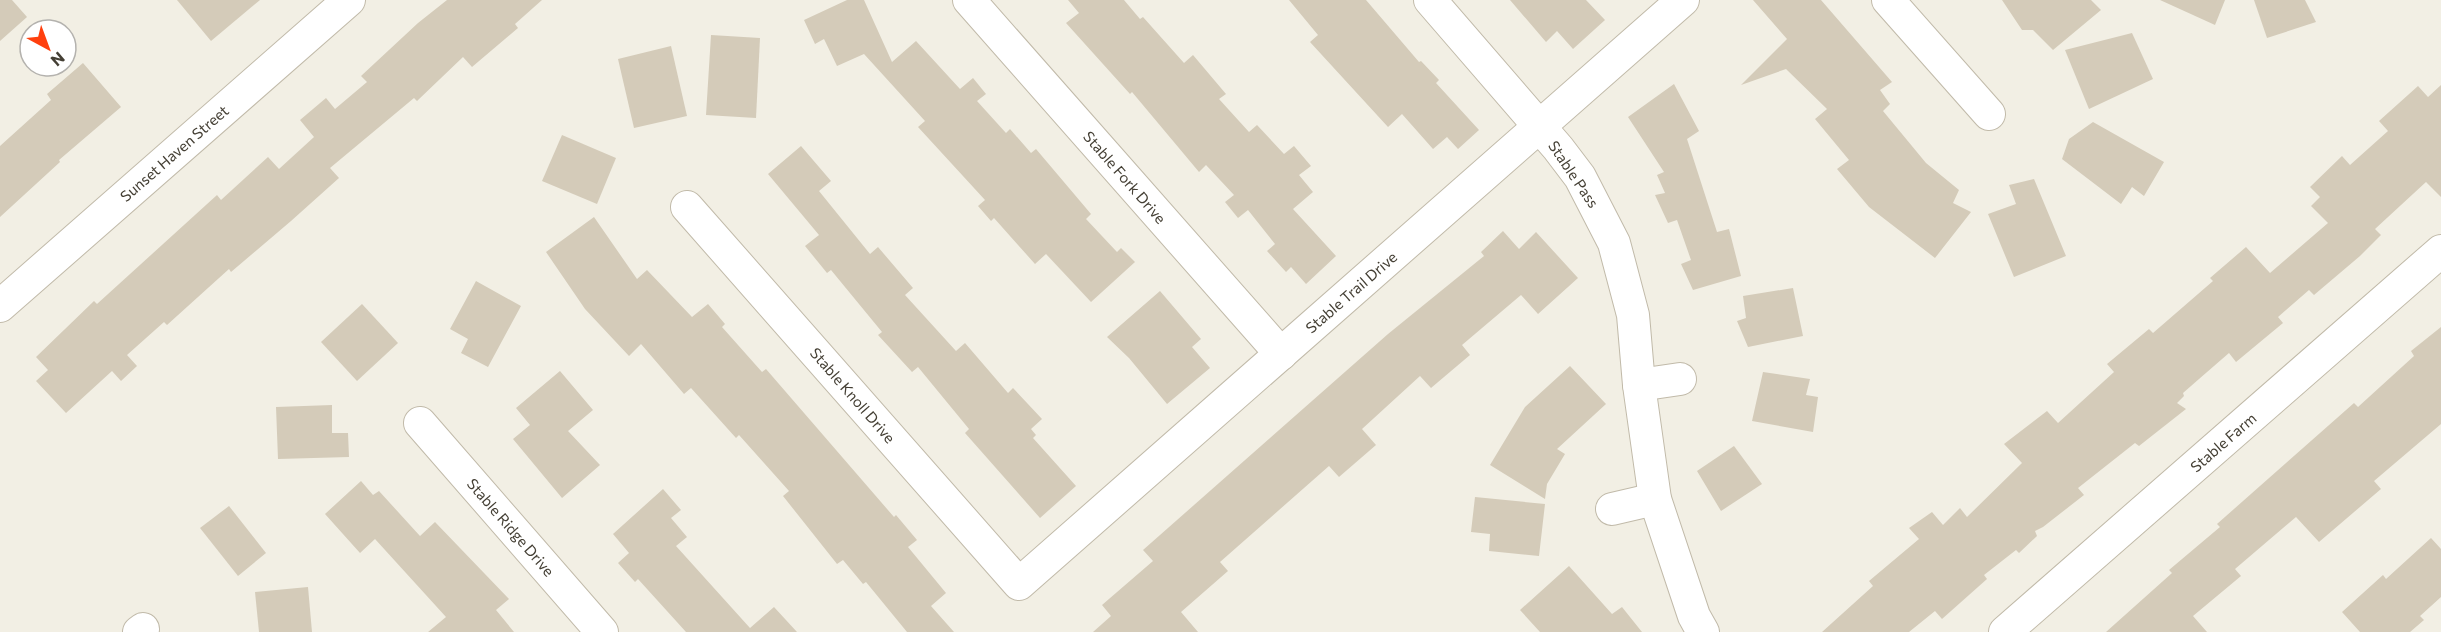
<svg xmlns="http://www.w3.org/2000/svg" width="2441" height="632" font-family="Commissioner,sans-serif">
  <rect width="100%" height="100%" fill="#f2efe4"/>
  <g fill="#d4cbb9">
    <polygon points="0,0 12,0 27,17 0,41"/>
    <polygon points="177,0 260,0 211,41"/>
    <polygon points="447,0 542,0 515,24 518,28 472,67 463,57 417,101 414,98 330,168 339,178 291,221 231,272 229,269 167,325 164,322 127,355 137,366 121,381 112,371 66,413 36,381 48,370 36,357 94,301 97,304 217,195 221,200 268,157 279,169 314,137 300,120 326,98 335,109 367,82 361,76 418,23"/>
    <polygon points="847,0 864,0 892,62 916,41 960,89 973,78 986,94 977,101 1006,133 1010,129 1031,153 1036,149 1091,214 1086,219 1117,252 1121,248 1135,262 1091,302 1046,254 1035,264 994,218 991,221 978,206 985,200 918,127 925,121 864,54 837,66 824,39 815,44 804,20"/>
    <polygon points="1068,0 1124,0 1140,19 1143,17 1184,63 1193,55 1226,94 1219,99 1249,132 1257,125 1284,154 1294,146 1311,166 1299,175 1313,192 1293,209 1336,256 1306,284 1291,267 1286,272 1267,251 1275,244 1248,210 1238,218 1225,202 1234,195 1206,165 1199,172 1132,92 1130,94 1066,23 1079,13"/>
    <polygon points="1289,0 1366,0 1419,62 1421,61 1439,80 1436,83 1479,130 1458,149 1447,137 1433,149 1402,114 1388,127 1310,42 1318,35"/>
    <polygon points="1510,0 1586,0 1605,20 1573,49 1557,31 1546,42"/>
    <polygon points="1753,0 1821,0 1892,82 1880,90 1890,104 1883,111 1926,163 1959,190 1953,203 1971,212 1935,258 1869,207 1837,169 1849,160 1815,119 1827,109 1786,69 1741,85 1787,39"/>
    <polygon points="2002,0 2091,0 2101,10 2053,50 2033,30 2022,30"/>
    <polygon points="2160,0 2225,0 2215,25"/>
    <polygon points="2254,0 2305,0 2316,22 2267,38"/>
    <polygon points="2132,33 2153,79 2089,109 2065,50"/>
    <polygon points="711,35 760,38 756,118 706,115"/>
    <polygon points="671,46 687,116 634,128 618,59"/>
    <polygon points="83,63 121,107 59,160 60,162 0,217 0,146 51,100 47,94"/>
    <polygon points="1674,84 1699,131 1687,139 1717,232 1729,229 1741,276 1693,290 1681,264 1691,260 1677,220 1668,223 1655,195 1665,193 1657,175 1664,172 1628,117"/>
    <polygon points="2441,85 2441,197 2426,182 2375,229 2381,235 2360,256 2314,295 2309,290 2278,317 2283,323 2236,362 2229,353 2199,379 2183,393 2184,396 2177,403 2186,409 2139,446 2135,443 2078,488 2084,495 2043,527 2035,531 2037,536 2019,553 2016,550 1984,575 1987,579 1942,619 1935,611 1909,632 1822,632 1873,586 1869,581 1919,539 1909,528 1932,512 1943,525 1960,508 1967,517 2022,463 2004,444 2047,411 2058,423 2114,372 2107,364 2149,329 2153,333 2213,281 2210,278 2246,247 2270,273 2328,223 2311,206 2320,197 2310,187 2342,156 2350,165 2388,131 2379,121 2418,86 2428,97"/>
    <polygon points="2093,122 2164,162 2144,196 2132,187 2121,204 2062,159 2069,139"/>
    <polygon points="562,135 616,158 597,204 542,181"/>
    <polygon points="801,146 831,181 819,191 870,254 878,247 913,288 905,295 956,351 965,343 1008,393 1013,388 1042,419 1031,429 1036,435 1033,438 1076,486 1040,518 965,433 969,429 918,367 912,372 878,335 882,332 831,270 827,273 805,246 819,235 768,174"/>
    <polygon points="2034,179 2066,256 2014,277 1988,214 2016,204 2009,185"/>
    <polygon points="594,217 637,279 647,270 692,317 708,304 725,324 722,327 762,372 766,369 894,517 896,515 917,540 908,547 946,593 931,606 954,632 907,632 866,582 863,584 843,560 837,564 783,496 789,491 739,435 736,438 691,388 684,394 641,344 629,356 585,309 546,252"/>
    <polygon points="1503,231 1519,249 1536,232 1578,278 1538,314 1521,295 1462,345 1470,355 1431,388 1420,376 1362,429 1376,445 1339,477 1329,466 1220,562 1228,571 1181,612 1198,632 1093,632 1111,616 1102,605 1153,561 1143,550 1388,334 1484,256 1481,252"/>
    <polygon points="476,281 521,306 488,367 461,353 468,339 450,329"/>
    <polygon points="1793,288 1803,336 1748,347 1737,321 1746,318 1743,296"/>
    <polygon points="1160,291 1201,339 1192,347 1210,368 1167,404 1129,358 1107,337"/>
    <polygon points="362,304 398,343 357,381 321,342"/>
    <polygon points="2441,327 2441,424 2374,481 2381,489 2319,542 2296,517 2235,569 2241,576 2193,616 2207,632 2106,632 2172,573 2169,570 2220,527 2217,524 2354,403 2358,407 2414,356 2411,351"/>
    <polygon points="1570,366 1606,404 1557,449 1565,454 1547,484 1545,499 1490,465 1525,407"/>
    <polygon points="560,371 593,410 568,431 600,465 562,498 513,439 530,425 516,408"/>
    <polygon points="1763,372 1810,379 1806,395 1818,397 1813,432 1752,421"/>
    <polygon points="332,405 332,433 348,433 349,457 278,459 276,407"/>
    <polygon points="1734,446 1762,484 1721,511 1697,471"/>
    <polygon points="361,481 373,495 379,491 420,536 435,522 509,599 496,610 514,632 428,632 446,617 375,539 360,553 325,514"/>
    <polygon points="663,489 681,510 671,518 687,537 676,546 750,628 774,607 797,632 686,632 638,579 635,582 618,563 629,553 613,534"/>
    <polygon points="1475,497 1545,504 1539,556 1489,551 1490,534 1471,532"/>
    <polygon points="229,506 266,553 238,576 200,528"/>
    <polygon points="2431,538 2441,549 2441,597 2420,616 2424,620 2410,632 2360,632 2342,612 2383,575 2386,579"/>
    <polygon points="1569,566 1612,614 1622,607 1642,632 1540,632 1520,610"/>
    <polygon points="308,587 312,632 259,632 255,592"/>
  </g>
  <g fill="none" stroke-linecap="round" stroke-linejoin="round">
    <defs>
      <g id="street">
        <polyline points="969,0 1281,354"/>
        <polyline points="1430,0 1558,148 1580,177 1614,243 1633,315 1639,385 1655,499 1694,616 1703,632"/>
        <polyline points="1888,0 1989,114"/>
        <polyline points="687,207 1019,584 1683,0"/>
        <polyline points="0,306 349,0"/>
        <polyline points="1639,385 1680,379"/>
        <polyline points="420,423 602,632"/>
        <polyline points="1612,509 1655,499"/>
        <polyline points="139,632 143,629"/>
        <polyline points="2005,632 2441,251"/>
      </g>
    </defs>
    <use href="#street" stroke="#c1baa9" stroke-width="34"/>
    <use href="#street" stroke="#fff" stroke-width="32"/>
  </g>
  <g text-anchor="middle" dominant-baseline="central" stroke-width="5" stroke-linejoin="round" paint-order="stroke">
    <g font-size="15" fill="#443f34" stroke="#fff">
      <text transform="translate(174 153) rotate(-41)">Sunset Haven Street</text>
      <text transform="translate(1574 174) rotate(56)">Stable Pass</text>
      <text transform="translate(1125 177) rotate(49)">Stable Fork Drive</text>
      <text transform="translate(1351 292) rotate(-41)">Stable Trail Drive</text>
      <text transform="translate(853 395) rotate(49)">Stable Knoll Drive</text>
      <text transform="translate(2223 442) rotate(-41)">Stable Farm</text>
      <text transform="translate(511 527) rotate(49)">Stable Ridge Drive</text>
    </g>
  </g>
  <g transform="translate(48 48) rotate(139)"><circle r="28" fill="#ffffff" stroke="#b4b2ae" stroke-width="1.5"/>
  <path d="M0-4.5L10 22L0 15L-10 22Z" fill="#ff400e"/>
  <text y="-9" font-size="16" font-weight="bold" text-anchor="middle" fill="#443f34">N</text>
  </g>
</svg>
